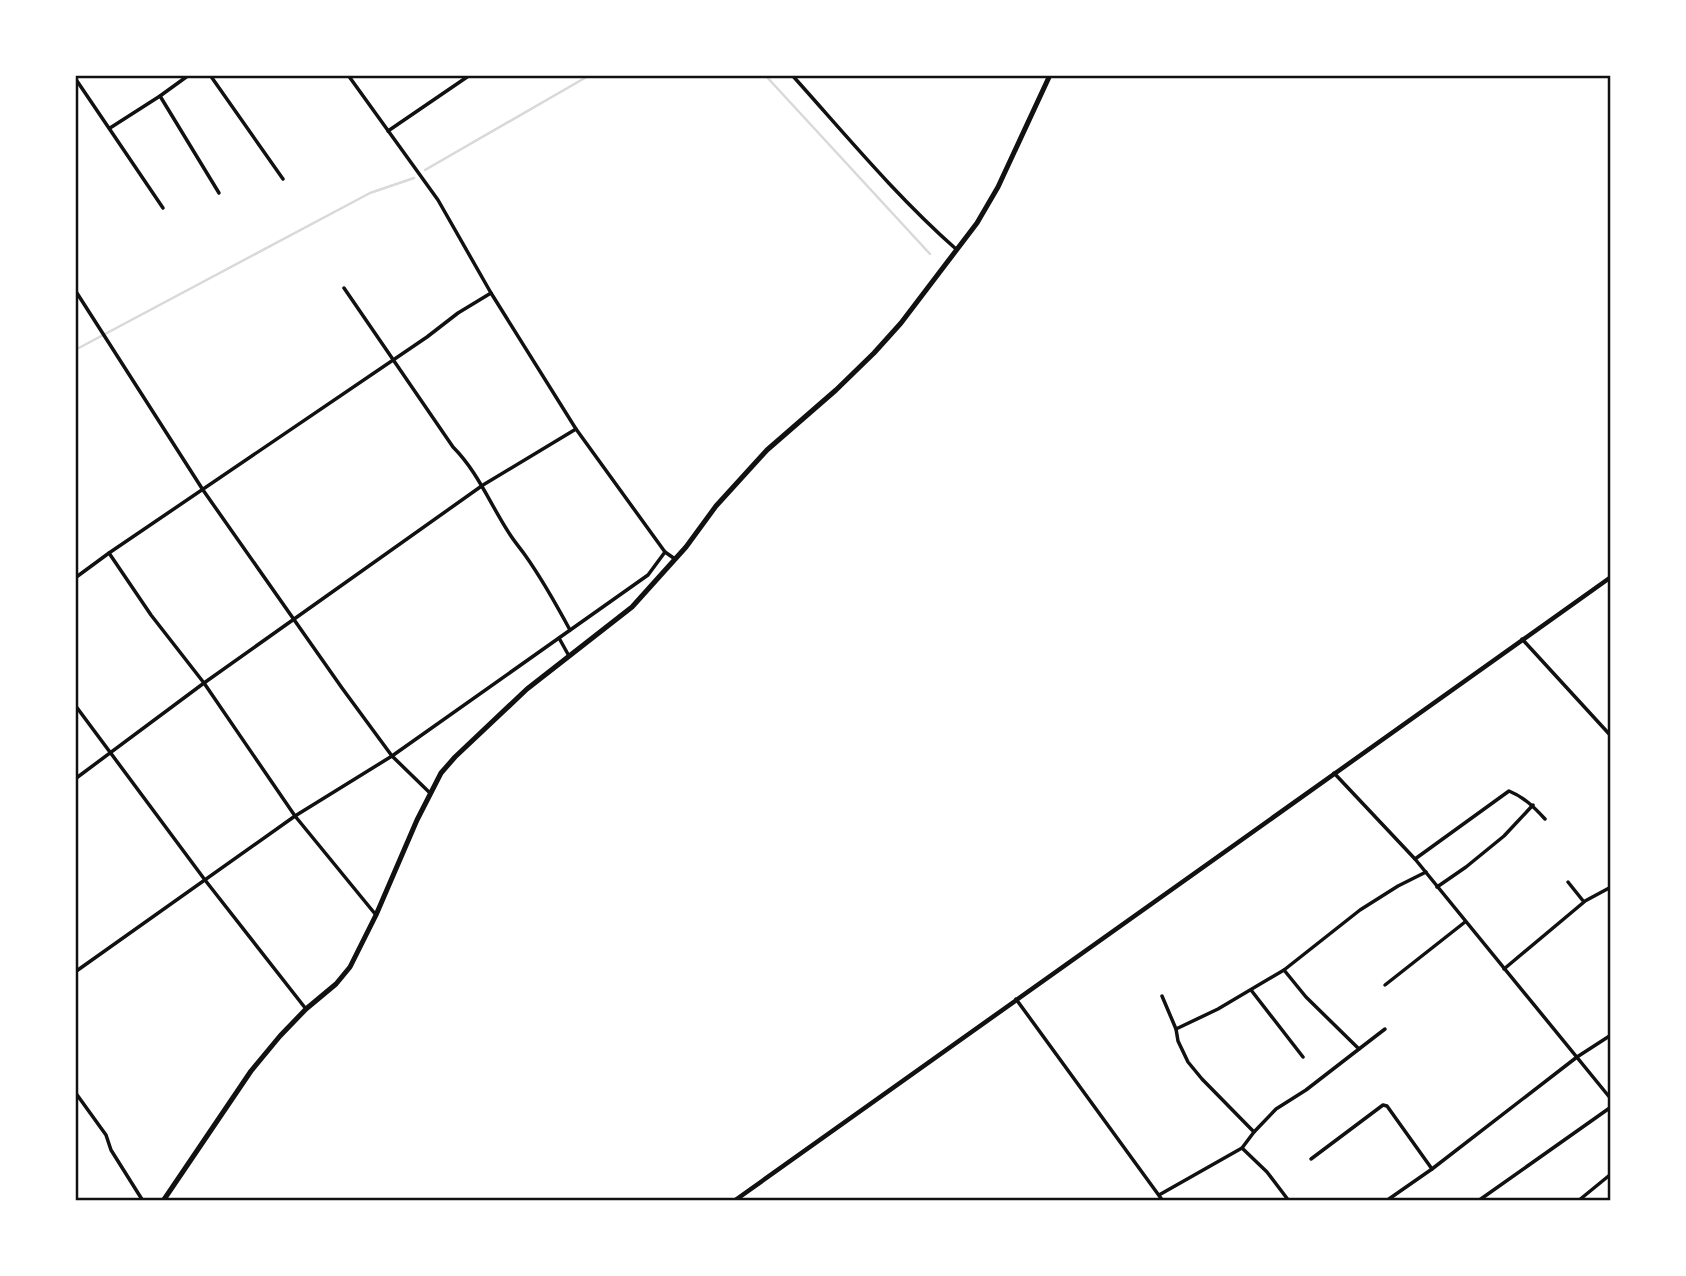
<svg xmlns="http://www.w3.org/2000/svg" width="1686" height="1276" font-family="Manrope,sans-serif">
  <rect width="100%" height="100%" fill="#fff"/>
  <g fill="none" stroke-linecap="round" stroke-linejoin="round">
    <g stroke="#d9d9d9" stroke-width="2.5">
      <polyline points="765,75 930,254"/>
      <polyline points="425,170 590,75"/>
      <polyline points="75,350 370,193 414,178"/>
    </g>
    <g stroke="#111" stroke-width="3.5">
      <polyline points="210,75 283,179"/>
      <polyline points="348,75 438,200 491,293 576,429 665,552 675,559"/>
      <path d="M792,75C845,134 896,196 956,249"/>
      <polyline points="75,78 163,208"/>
      <polyline points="160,96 219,193"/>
      <polyline points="110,128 160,96 189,75"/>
      <polyline points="388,131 470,75"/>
      <path d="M344,288L453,447C478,472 490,504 509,533C514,541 520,548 525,555C542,579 556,604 570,630"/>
      <polyline points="75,290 203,490 342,688 392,756 430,793"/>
      <polyline points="109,553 151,615 204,683 295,816 376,915"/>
      <polyline points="75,578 109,553 427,337 458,313 491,293"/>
      <polyline points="559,638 569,656"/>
      <polyline points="1522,639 1611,736"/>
      <polyline points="75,705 205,880 306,1009"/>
      <polyline points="1334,773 1415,859 1611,1099"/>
      <polyline points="75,779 204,683 483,485 576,429"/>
      <path d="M1415,859L1509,791C1524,797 1534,807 1545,819"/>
      <polyline points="1437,887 1466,867 1504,836 1533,805"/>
      <polyline points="1585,901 1611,887"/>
      <polyline points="1504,969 1584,902 1568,882"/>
      <polyline points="75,972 295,816 392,756 648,575 665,552"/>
      <polyline points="1385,985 1465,922"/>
      <polyline points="1251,990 1303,1057"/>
      <polyline points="1162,996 1176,1029 1178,1041 1188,1062 1202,1079 1254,1132"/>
      <polyline points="1016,999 1163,1201"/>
      <polyline points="1176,1029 1218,1009 1284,970"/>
      <polyline points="1359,1049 1385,1029"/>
      <polyline points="75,1092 106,1135 111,1150 143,1201"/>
      <polyline points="1242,1148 1254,1132 1276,1109 1306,1090 1359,1049 1306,997 1284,970 1360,910 1398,886 1426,872"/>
      <polyline points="1311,1159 1383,1105 1387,1106 1432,1169"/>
      <polyline points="1159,1195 1242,1148 1267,1172 1289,1201"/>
      <polyline points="1386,1201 1432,1169 1577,1057 1611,1035"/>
      <polyline points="1478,1201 1611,1107"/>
      <polyline points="1578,1201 1611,1174"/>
    </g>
    <polyline stroke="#111" stroke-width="4.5" points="734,1201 1611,577"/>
    <polyline stroke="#111" stroke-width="5" points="163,1201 251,1071 280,1036 306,1009 336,984 350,967 376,915 417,820 441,773 455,757 527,689 632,607 686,547 716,506 767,450 836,390 874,353 901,323 977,223 998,187 1050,75"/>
  </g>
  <rect width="1686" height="1276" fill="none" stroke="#ffffff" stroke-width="154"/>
  <rect x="77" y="77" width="1532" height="1122" fill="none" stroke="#111" stroke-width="2.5"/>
</svg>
